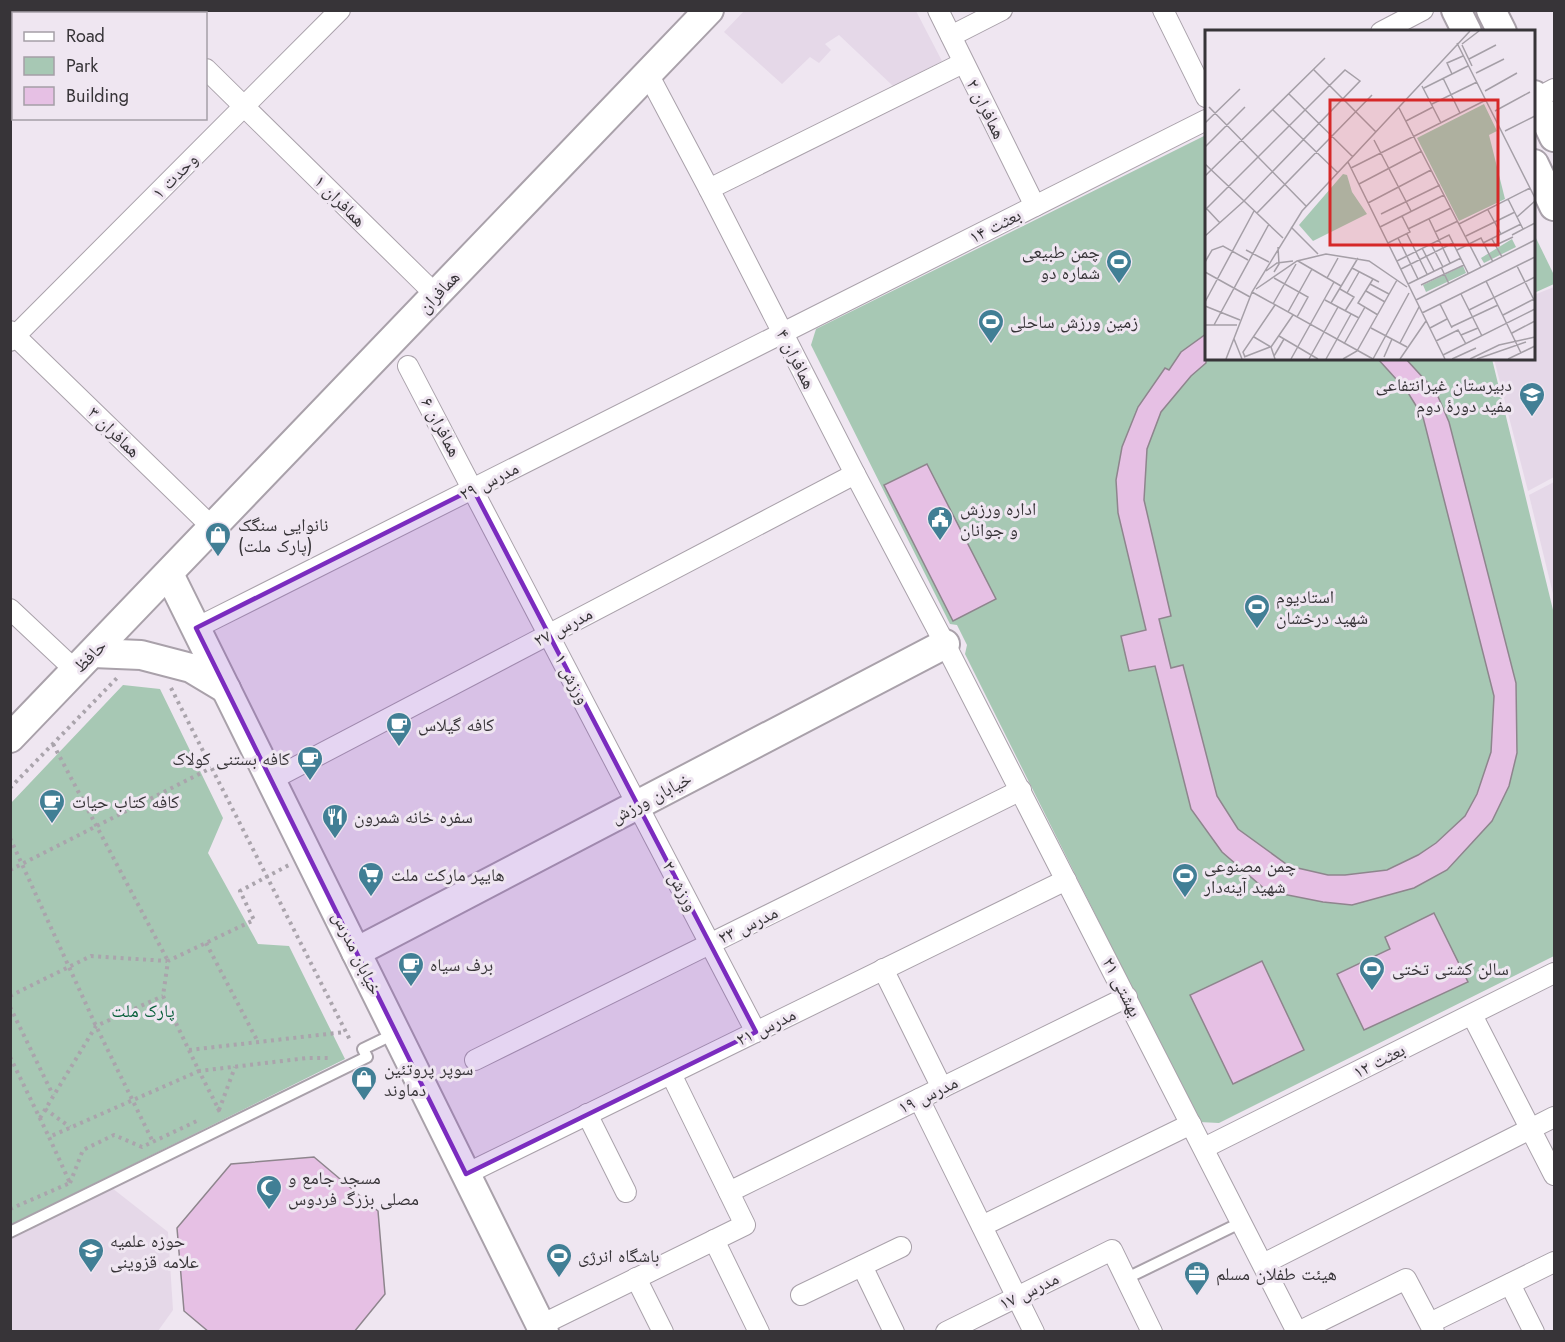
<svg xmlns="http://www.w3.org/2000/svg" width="1565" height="1342" font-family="Jost,'Noto Naskh Arabic',sans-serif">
  <rect width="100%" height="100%" fill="#efe6f1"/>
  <g fill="#e5d8e8">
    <polygon points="744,11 916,11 942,61 894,87 839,35 825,44 831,50 819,63 810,57 782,84 724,32"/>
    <polygon points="1554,287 1554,477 1528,491 1494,359 1534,358 1534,295"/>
    <polygon points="1554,482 1554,598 1529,495"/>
    <polygon points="112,1188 168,1232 173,1310 158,1331 11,1331 11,1239"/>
  </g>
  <g fill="#a7c8b4">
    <polygon points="1206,135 1206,358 1492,359 1554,614 1554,956 1219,1123 1199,1122 965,654 967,645 957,625 950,624 811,345 816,329"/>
    <polygon points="1534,234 1554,275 1554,284 1534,293"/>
    <polygon points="123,685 160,689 223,818 208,853 258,944 289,946 345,1059 11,1225 11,803"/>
  </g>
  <g fill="#e6c0e4" stroke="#8e858d" stroke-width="1.5">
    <polygon points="1206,334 1206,363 1191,376 1161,412 1147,449 1144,500 1171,616 1159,619 1171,668 1183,665 1217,796 1238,829 1289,866 1328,875 1345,875 1387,870 1418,855 1436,843 1465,816 1477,794 1491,752 1494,696 1423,417 1407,391 1377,358 1405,358 1436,392 1449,422 1516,683 1517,753 1509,786 1492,821 1447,870 1414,888 1352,905 1323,902 1267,891 1222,852 1191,809 1155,666 1129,671 1121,636 1146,630 1118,513 1116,480 1122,447 1138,407 1165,368 1169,370 1181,352"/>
    <polygon points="927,464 996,599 953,621 884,485"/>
    <polygon points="1434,913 1468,982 1364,1030 1337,974 1390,949 1385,937"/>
    <polygon points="1262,961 1304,1050 1233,1084 1190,995"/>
    <polygon points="314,1157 378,1211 385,1294 354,1332 209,1332 184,1311 177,1228 231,1164"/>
  </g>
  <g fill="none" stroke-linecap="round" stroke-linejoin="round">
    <defs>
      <g id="lane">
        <polyline points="10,1232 367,1057 363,1049 396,1033"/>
        <polyline points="1125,1279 1242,1222"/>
      </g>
      <g id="street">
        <polyline points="145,10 148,14"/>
        <polyline points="938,10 1035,206"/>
        <polyline points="1163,10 1206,97"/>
        <polyline points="89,14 92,10"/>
        <polyline points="1381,32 1423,10"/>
        <polyline points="951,36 1002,10"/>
        <polyline points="206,69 436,295"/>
        <polyline points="648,74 709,189 855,474 945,644 1297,1332"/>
        <polyline points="10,95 14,91"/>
        <polyline points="1535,99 1554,89"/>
        <polyline points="709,189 963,63"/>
        <polyline points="10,331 213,528"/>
        <polyline points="10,341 340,10"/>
        <polyline points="408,366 756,1032"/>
        <polyline points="10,609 75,670"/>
        <polyline points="196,628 1206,120"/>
        <polyline points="271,780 855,474"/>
        <polyline points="883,969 942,1088"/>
        <polyline points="1472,1015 1554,1175"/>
        <polyline points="475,1060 1021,790"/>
        <polyline points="919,1099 1034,1332"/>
        <polyline points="587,1114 626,1192"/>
        <polyline points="1204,1148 1554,973"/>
        <polyline points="466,1174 1066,880"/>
        <polyline points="729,1192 1127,997"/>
        <polyline points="982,1226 1191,1124"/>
        <polyline points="714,1240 759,1332"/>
        <polyline points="1263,1264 1554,1117"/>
        <polyline points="862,1266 894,1332"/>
        <polyline points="636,1278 663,1332"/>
        <polyline points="1510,1284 1534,1332"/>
        <polyline points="801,1295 901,1247"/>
        <polyline points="1430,1323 1554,1262"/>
        <polyline points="541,1325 745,1225 671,1074"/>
        <polyline points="946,1332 1112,1250 1152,1332"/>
        <polyline points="1298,1332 1406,1279 1434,1332"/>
      </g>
      <g id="secondary">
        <polyline points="1456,10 1467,32"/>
        <polyline points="1491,10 1502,32"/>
        <polyline points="1534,95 1554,137"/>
        <polyline points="1534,164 1554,206"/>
        <polyline points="169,574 544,1332"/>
        <polyline points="93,653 141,655 191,668 226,689"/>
        <polyline points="10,738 709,10"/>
        <polyline points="356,952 945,644"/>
      </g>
    </defs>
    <use href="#lane" stroke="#a9a1aa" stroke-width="14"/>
    <use href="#street" stroke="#a9a1aa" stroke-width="22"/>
    <use href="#secondary" stroke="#a9a1aa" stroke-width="32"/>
    <g stroke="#aaa4ac" stroke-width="4" stroke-dasharray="3 4.5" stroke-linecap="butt">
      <polyline points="171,688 351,1042"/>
      <polyline points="53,744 168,961"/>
      <polyline points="10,788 117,678"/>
      <polyline points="10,838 96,1026 153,1142"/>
      <polyline points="10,870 211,768"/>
      <polyline points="206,943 258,1042"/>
      <polyline points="10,996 91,956 167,961"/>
      <polyline points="10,1007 53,1095"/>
      <polyline points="189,1050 345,1032"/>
      <polyline points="10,1057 49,1137"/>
      <polyline points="45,1109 70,1127"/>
      <polyline points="219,1110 235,1067"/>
      <polyline points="217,1111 219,1110 199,1071 307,1058 330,1058"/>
      <polyline points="40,1118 96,1026 163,996"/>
      <polyline points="70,1183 83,1150 114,1135 142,1147 199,1120"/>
      <polyline points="10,1209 70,1183 49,1137 199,1071 163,996 168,961 254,920 240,891 289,865"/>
    </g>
    <use href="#lane" stroke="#fff" stroke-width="10"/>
    <use href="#street" stroke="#fff" stroke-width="20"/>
    <use href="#secondary" stroke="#fff" stroke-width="28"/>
  </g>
  <path fill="#7b2cbf" fill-opacity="0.2" stroke="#7b2cbf" stroke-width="4.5" stroke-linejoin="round" d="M473,489L756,1032L466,1174L196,628Z"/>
  <defs>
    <symbol id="stadium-pin" viewBox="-11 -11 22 30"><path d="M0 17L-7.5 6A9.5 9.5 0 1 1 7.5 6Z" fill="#417f95" stroke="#efe6f1"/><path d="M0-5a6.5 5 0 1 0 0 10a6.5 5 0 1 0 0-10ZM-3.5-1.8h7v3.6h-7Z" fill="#fff"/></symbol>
    <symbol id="school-pin" viewBox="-11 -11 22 30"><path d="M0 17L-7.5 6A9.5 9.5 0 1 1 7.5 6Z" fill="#417f95" stroke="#efe6f1"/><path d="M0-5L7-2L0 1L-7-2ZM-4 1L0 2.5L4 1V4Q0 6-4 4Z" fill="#fff"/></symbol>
    <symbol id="civic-pin" viewBox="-11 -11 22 30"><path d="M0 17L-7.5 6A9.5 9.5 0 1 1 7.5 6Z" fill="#417f95" stroke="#efe6f1"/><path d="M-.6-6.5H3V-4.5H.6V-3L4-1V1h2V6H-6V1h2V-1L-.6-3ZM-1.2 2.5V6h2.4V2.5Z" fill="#fff"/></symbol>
    <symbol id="shop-pin" viewBox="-11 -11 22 30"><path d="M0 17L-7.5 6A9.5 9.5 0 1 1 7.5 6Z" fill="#417f95" stroke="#efe6f1"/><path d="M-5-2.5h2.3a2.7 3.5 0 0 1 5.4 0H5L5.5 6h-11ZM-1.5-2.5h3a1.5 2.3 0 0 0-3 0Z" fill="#fff"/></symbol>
    <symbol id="cafe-pin" viewBox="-11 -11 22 30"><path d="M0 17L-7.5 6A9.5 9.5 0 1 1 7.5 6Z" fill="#417f95" stroke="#efe6f1"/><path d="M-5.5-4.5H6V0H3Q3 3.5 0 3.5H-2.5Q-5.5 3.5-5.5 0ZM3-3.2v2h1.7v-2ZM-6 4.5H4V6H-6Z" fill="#fff"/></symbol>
    <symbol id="restaurant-pin" viewBox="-11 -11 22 30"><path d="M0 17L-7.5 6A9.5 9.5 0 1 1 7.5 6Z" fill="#417f95" stroke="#efe6f1"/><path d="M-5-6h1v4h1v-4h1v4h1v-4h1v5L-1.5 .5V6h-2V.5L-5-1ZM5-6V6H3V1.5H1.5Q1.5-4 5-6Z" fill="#fff"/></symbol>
    <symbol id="supermarket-pin" viewBox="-11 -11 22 30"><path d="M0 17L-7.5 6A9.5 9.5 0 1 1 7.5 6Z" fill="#417f95" stroke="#efe6f1"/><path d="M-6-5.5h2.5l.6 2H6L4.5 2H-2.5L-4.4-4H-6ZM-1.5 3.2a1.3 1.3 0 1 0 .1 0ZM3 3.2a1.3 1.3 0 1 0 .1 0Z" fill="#fff"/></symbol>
    <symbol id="mosque-pin" viewBox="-11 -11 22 30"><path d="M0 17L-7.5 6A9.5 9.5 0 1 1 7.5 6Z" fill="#417f95" stroke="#efe6f1"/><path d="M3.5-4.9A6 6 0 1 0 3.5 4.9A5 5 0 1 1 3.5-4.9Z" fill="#fff"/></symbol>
    <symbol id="office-pin" viewBox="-11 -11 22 30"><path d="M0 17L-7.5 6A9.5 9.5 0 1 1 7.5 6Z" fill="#417f95" stroke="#efe6f1"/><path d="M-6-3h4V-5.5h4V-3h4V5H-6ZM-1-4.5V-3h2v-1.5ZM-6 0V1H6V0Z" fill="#fff"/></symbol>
  </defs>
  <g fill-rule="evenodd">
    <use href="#stadium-pin" x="1104" y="247" width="30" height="40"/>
    <use href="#stadium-pin" x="976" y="307" width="30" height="40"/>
    <use href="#school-pin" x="1517" y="380" width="30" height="40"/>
    <use href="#civic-pin" x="925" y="504" width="30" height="40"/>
    <use href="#shop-pin" x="203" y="520" width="30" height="40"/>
    <use href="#stadium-pin" x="1242" y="592" width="30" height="40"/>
    <use href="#cafe-pin" x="384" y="710" width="30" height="40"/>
    <use href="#cafe-pin" x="295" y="744" width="30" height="40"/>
    <use href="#cafe-pin" x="37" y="787" width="30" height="40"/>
    <use href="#restaurant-pin" x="320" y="802" width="30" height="40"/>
    <use href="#supermarket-pin" x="356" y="860" width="30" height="40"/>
    <use href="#stadium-pin" x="1170" y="861" width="30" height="40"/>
    <use href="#cafe-pin" x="396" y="950" width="30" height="40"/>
    <use href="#stadium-pin" x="1357" y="954" width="30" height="40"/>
    <use href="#shop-pin" x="349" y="1064" width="30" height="40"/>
    <use href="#mosque-pin" x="254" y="1173" width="30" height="40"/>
    <use href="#school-pin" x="76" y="1236" width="30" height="40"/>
    <use href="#stadium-pin" x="544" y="1241" width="30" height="40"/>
    <use href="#office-pin" x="1182" y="1259" width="30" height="40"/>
  </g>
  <g text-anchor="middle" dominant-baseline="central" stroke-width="6" stroke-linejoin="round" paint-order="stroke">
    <g font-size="18" fill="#373438" stroke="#efe6f1">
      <text transform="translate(986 109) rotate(63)">همافران ۲</text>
      <text transform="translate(175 176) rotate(-45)">وحدت ۱</text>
      <text transform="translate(340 201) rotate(45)">همافران ۱</text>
      <text transform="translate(995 226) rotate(-27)">بعثت ۱۴</text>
      <text transform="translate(439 292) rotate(-46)">همافران</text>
      <text transform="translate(796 359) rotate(63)">همافران ۴</text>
      <text transform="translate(441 427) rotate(62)">همافران ۶</text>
      <text transform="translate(114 432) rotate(44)">همافران ۳</text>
      <text transform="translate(489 481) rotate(-27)">مدرس ۲۹</text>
      <text transform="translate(563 627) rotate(-28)">مدرس ۲۷</text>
      <text transform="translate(90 656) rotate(-45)">حافظ</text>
      <text transform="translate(572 679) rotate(62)">ورزش ۱</text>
      <text transform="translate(651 798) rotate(-28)">خیابان ورزش</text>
      <text transform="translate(680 886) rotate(62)">ورزش ۲</text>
      <text transform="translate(748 925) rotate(-26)">مدرس ۲۳</text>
      <text transform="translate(357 953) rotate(64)">خیابان مدرس</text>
      <text transform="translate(1122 987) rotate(63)">بهشتی ۲۱</text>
      <text transform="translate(766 1027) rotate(-26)">مدرس ۲۱</text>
      <text transform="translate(1379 1061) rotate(-27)">بعثت ۱۲</text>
      <text transform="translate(928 1095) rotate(-26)">مدرس ۱۹</text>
      <text transform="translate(1029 1291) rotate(-26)">مدرس ۱۷</text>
    </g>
    <g font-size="18" fill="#373438" stroke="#efe6f1" text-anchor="start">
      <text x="1100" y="252" text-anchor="end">چمن طبیعی<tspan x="1100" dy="21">شماره دو</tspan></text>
      <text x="1010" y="322">زمین ورزش ساحلی</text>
      <text x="1512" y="385" text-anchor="end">دبیرستان غیرانتفاعی<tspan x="1512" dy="21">مفید دورهٔ دوم</tspan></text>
      <text x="960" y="509">اداره ورزش<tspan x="960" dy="21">و جوانان</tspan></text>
      <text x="238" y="525">نانوایی سنگک<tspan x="238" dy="21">(پارک ملت)</tspan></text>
      <text x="1276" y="597">استادیوم<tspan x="1276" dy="21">شهید درخشان</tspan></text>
      <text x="418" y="725">کافه گیلاس</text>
      <text x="290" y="759" text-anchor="end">کافه بستنی کولاک</text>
      <text x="72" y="802">کافه کتاب حیات</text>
      <text x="354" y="817">سفره خانه شمرون</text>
      <text x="1204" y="866">چمن مصنوعی<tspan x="1204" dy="21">شهید آینه‌دار</tspan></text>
      <text x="391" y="875">هایپر مارکت ملت</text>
      <text x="430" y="965">برف سیاه</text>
      <text x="1392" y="969">سالن کشتی تختی</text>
      <text x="384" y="1069">سوپر پروتئین<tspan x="384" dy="21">دماوند</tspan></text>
      <text x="288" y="1178">مسجد جامع و<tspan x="288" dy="21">مصلی بزرگ فردوس</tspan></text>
      <text x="110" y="1241">حوزه علمیه<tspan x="110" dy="21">علامه قزوینی</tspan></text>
      <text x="578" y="1256">باشگاه انرژی</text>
      <text x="1216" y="1274">هيئت طفلان مسلم</text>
    </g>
    <g font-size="18" fill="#085f3b" stroke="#efe6f1">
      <text x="143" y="1011">پارک ملت</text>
    </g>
  </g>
  <g transform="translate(1205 30)">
    <rect width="330" height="330" fill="#efe6f1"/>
    <path d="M279,74L292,101L284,105L300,169L254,191L212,108ZM138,144L142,145L147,162L162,184L108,211L94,195ZM307,209L311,217L279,233L276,228ZM258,236L261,243L221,262L218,255Z" fill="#a7c8b4"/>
    <path fill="none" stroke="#a59fa7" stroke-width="1.5" d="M252,13L330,168M257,14L274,1M257,15L267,36M264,29L291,15M109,40L171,102M271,43L299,29M247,44L242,33L258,26M238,48L255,83M217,56L236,93M219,58L263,36M280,61L312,43M84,64L148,127M227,74L272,52M4,77L101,176M194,78L276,237M68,80L133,143M290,81L325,62M201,91L228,77M0,93L35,59M300,101L330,86M169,110L206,181M0,117L40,77M143,132L240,329M0,134L78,208M146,138L281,70M0,146L120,28M154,154L217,121M303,169L318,199M163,173L226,140M1,178L15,193M0,180L140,40L155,51L39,171L0,206M283,180L296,204M52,183L167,65M176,184L235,155M312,187L330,171M224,189L245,233M254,194L325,158M86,197L113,224M175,197L239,165M203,199L246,178M230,202L253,191M202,204L222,244M307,205L330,193M261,206L310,182M193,208L213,249M287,209L297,227M183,213L205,202L197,186M278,213L316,194M226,214L238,237M291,215L308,207M217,218L229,241M41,220L64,232M252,220L276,208L288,232M93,231L136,256M192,231L244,205L263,243M0,232L7,220L18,216L43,230M312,236L330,272M236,237L244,254M147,238L174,252M196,239L248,213M61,241L72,233L88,231M0,242L45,267M69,242L74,234L73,217M69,248L103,267L92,287M122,248L133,228M168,249L153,273L173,285M281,251L316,323M165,254L184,264M203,254L256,228M216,255L259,235M51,259L92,231L121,224L164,231L202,257M135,259L149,267L140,281M161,261L180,272M47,262L168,329M142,263L154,242M256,264L277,306M120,270L154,288M211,270L330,210M0,272L49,181M126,273L153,228M68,274L91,234M235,274L247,298M0,276L35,290M264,280L330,247M83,282L107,239M217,283L330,227M298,285L329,269M0,295H32M9,295L64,194M246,297L293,275M166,298L202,317M225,298L242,289M307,303L330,291M256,305L273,298M74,306L113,329M49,307L66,317L70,329M29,309L37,329M231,311L253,300L261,314M195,313L214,277M139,314L160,277M66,317L88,285M238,325L330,279M69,326L79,309M39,327L65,317M40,327L38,322L70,275M179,327L187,309M21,329L47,262L97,181L265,1M86,329L129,252M104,329L133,277M121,329L146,284M138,329L152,321L192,250M168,329L204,263M195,329L221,291M247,329L271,318M265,329L294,315L330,307M272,329L321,312M303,329L330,316"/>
    <path fill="#d62828" fill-opacity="0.15" stroke="#d62828" stroke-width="3" d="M125,70H293V215H125Z"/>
    <rect width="330" height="330" fill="none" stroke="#373438" stroke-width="3"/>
  </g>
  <rect width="1565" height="1342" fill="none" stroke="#373438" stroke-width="24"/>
  <rect x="12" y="12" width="195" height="108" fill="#efe6f1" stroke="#a59fa7" stroke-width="1.5"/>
  <rect x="24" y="32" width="30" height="9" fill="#ffffff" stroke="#a59fa7" stroke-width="1.5"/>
  <text x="66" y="42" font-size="18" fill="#373438">Road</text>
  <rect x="24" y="57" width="30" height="18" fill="#a7c8b4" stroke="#a59fa7" stroke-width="1.5"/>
  <text x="66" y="72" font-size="18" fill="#373438">Park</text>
  <rect x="24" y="87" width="30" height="18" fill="#e6c0e4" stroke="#a59fa7" stroke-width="1.5"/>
  <text x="66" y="102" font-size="18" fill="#373438">Building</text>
</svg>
